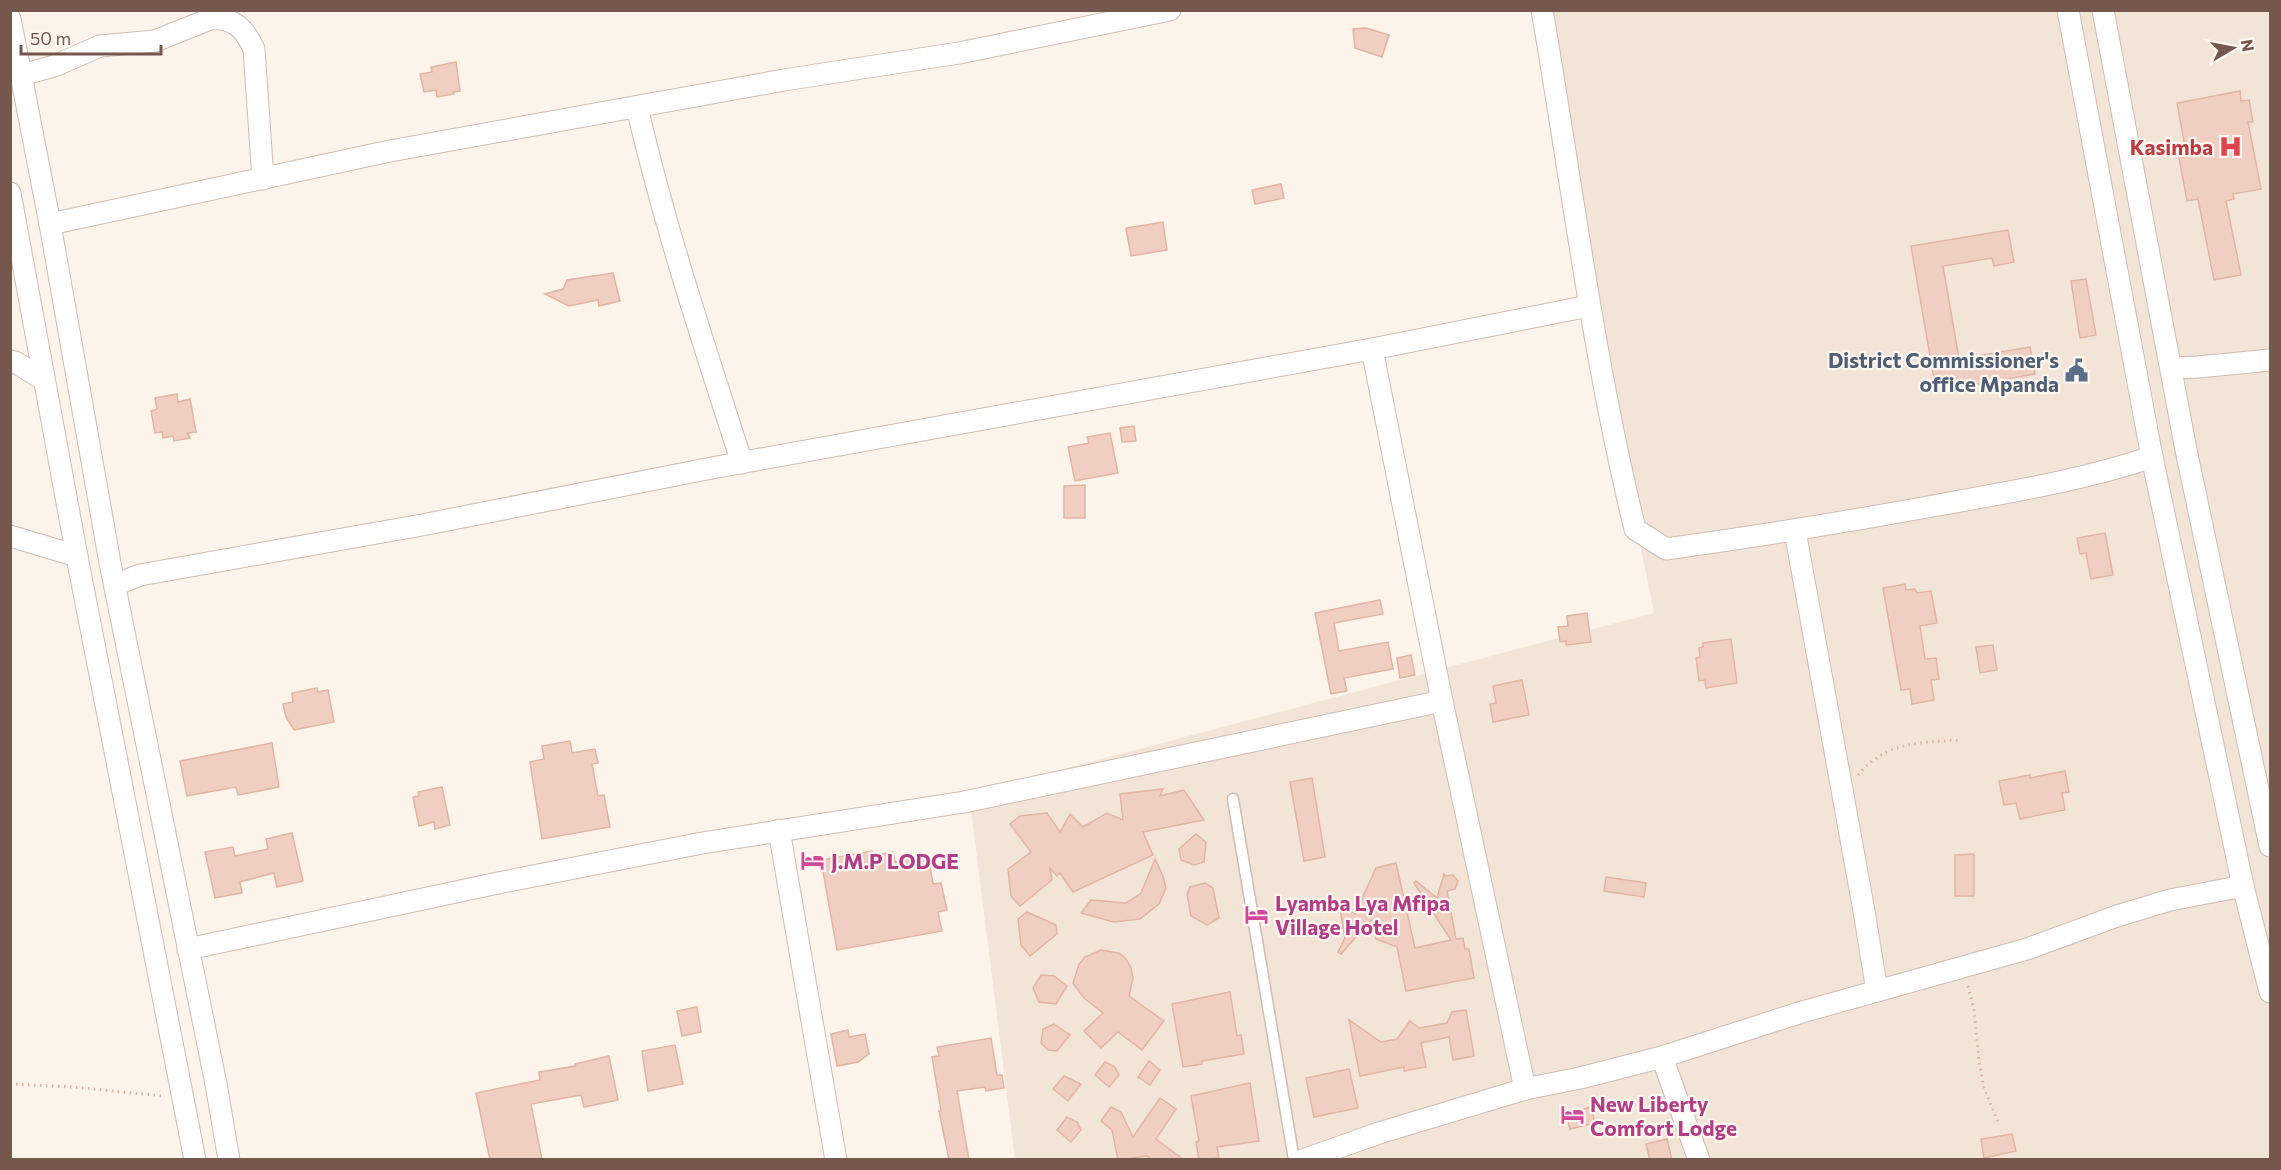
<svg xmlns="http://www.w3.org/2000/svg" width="2281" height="1170" font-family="Commissioner,sans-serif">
  <rect width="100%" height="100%" fill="#fcf3ea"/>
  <polygon fill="#f3e4d8" points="1532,11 2270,11 2270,1159 1015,1159 969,794 1654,613"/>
  <g fill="#f0cfc2" stroke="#e2b4a3" stroke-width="1.5">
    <polygon points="1366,28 1389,35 1382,57 1355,48 1353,29"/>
    <polygon points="456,62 460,91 453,92 454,94 437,97 436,90 424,92 420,74 432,72 431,67"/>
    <polygon points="2240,91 2241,101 2249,100 2253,122 2248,122 2261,189 2233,194 2234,199 2226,201 2241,275 2214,280 2198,199 2187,201 2179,158 2187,157 2177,103"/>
    <polygon points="1281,184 1284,198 1255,204 1252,190"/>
    <polygon points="1163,222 1167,250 1131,256 1126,228"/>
    <polygon points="2008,230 2014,262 1994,266 1992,258 1943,266 1959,359 2030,347 2035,374 1936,391 1911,246"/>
    <polygon points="613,273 620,301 599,306 598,300 569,306 545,294 563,289 567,280"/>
    <polygon points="2086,279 2096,335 2080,338 2071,281"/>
    <polygon points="177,394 178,402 190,399 196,432 188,433 190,438 174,441 173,436 163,438 162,432 155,433 151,411 157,409 155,398"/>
    <polygon points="1134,426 1136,441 1122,442 1120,428"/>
    <polygon points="1110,433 1118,473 1075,481 1068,447 1089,443 1087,437"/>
    <polygon points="1085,485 1085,518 1064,518 1064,486"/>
    <polygon points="2105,533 2113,575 2091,579 2086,553 2080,554 2077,538"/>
    <polygon points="1905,584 1906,590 1915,589 1917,593 1931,591 1937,623 1920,626 1925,659 1936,658 1939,679 1931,680 1934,700 1912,704 1910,689 1901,690 1883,588"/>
    <polygon points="1380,600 1383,614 1334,623 1339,651 1388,642 1393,669 1344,678 1347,691 1331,694 1315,613"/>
    <polygon points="1587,613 1591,642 1566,645 1566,641 1560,642 1558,627 1568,626 1567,616"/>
    <polygon points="1731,639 1737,683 1706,688 1705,680 1699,681 1696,658 1700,657 1699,648 1703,647 1703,643"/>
    <polygon points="1993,645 1997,670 1980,673 1976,647"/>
    <polygon points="1411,655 1415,675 1400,678 1397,658"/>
    <polygon points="1522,680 1529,715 1493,722 1490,704 1496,703 1493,686"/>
    <polygon points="317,688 318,692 328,690 334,722 294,730 286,717 283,704 293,702 292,693"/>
    <polygon points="570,741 572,753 595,749 598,763 592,764 598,796 604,795 610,827 542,839 530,762 544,759 542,746"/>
    <polygon points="272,743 279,787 238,795 236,787 187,796 180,761"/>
    <polygon points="2065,771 2069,792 2062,793 2065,810 2020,819 2016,803 2004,805 1999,781 2030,775 2030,778"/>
    <polygon points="1312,778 1325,857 1304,861 1290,782"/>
    <polygon points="442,787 450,825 435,829 434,822 419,826 413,797 419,796 418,792"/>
    <polygon points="1163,789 1160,796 1184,790 1204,820 1143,832 1153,855 1073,892 1060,873 1057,876 1050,868 1052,880 1020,906 1011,896 1008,869 1031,852 1010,824 1020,816 1047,813 1060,832 1070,814 1083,827 1107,813 1123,820 1120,794"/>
    <polygon points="292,833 303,881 277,887 274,873 240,882 242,893 215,898 205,852 233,847 235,856 268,849 266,839"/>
    <polygon points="1196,834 1206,842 1204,862 1194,865 1181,860 1179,849"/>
    <polygon points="872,851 873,856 893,852 895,862 928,856 933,884 941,883 947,910 938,912 942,931 837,950 821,860"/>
    <polygon points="1974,854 1974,896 1955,896 1955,855"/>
    <polygon points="1155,859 1163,876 1166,888 1159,904 1140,919 1114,922 1081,913 1091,900 1126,903 1141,893"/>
    <polygon points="1396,863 1415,948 1451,940 1414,883 1416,881 1437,898 1444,874 1445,876 1453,875 1458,881 1455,889 1447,891 1456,939 1463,938 1465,949 1469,949 1474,978 1406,991 1397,947 1376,939 1371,920 1341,954 1338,952 1345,938 1339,903 1355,914 1376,868"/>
    <polygon points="1606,877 1646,883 1644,897 1604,891"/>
    <polygon points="1205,883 1213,888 1219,918 1207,925 1191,916 1187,894 1190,887"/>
    <polygon points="1027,912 1056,925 1057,934 1030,956 1021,945 1018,919"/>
    <polygon points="1101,950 1119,953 1126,959 1131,968 1133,978 1129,996 1164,1021 1142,1050 1118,1032 1101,1048 1084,1031 1103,1013 1084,998 1073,983 1079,964 1085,957"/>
    <polygon points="1041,975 1054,976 1067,986 1056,1004 1039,1002 1033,988"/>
    <polygon points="1230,992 1237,1036 1241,1035 1244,1054 1202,1061 1202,1064 1183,1067 1172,1004"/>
    <polygon points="697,1007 701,1032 682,1036 677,1011"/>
    <polygon points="1466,1010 1474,1056 1453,1060 1449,1037 1421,1043 1426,1067 1404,1071 1404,1067 1360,1076 1349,1020 1381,1042 1397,1039 1410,1021 1419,1028 1447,1023 1452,1012"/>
    <polygon points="1054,1024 1070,1035 1057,1051 1048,1050 1041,1043 1043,1029"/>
    <polygon points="848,1030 849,1037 865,1034 869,1054 858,1062 837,1066 831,1034"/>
    <polygon points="991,1038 997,1075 1002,1075 1004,1088 986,1091 985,1087 957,1091 969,1160 949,1160 939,1111 941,1111 932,1057 939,1056 937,1047"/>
    <polygon points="675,1045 683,1084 648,1091 642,1051"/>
    <polygon points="609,1056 618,1100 584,1107 581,1095 531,1104 542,1160 490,1160 476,1093 540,1080 539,1072 575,1066 575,1064"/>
    <polygon points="1149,1061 1160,1070 1150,1085 1138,1077"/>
    <polygon points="1105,1062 1115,1067 1119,1075 1109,1087 1095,1075"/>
    <polygon points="1349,1069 1358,1108 1314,1117 1306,1078"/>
    <polygon points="1064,1076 1081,1084 1068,1101 1053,1089"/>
    <polygon points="1250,1083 1259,1141 1217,1147 1219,1158 1199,1160 1196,1142 1199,1141 1191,1096"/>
    <polygon points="1160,1098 1176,1109 1156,1139 1184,1160 1151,1160 1147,1156 1118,1160 1112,1130 1101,1121 1111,1107 1121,1112 1133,1137"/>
    <polygon points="1591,1107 1595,1123 1570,1129 1566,1114"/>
    <polygon points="1067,1117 1077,1122 1081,1130 1071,1142 1057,1130"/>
    <polygon points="2012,1134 2016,1151 1984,1158 1981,1139"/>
    <polygon points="1667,1139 1672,1160 1650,1160 1646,1144"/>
  </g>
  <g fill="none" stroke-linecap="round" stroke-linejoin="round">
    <defs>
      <polyline id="lane" points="1233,799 1294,1160"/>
      <g id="street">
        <path d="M1542,10C1572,184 1593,358 1635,529L1666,549C1759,536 1852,521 1944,504C2016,491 2083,480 2152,457"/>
        <polyline points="2068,10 2152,457 2243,886 2270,992"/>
        <polyline points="2103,10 2186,450 2270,846"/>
        <polyline points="10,19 50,224 110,563 216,1084 229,1160"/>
        <path d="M22,75L54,66L100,46L155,41L210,19C234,17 245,29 254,49L263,179"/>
        <path d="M637,107C665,228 704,345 742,463"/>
        <polyline points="10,193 78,562 195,1160"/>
        <polyline points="50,224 390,151 784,80 959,53 1170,10"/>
        <polyline points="1372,349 1442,701 1525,1089"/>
        <polyline points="10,361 15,362 44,380"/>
        <polyline points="2171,368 2198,367 2270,360"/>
        <polyline points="1795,531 1864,911 1877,991"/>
        <polyline points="10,536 77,556"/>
        <polyline points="115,585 140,575 422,525 717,467 1372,349 1589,306"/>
        <polyline points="779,830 836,1160"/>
        <polyline points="188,949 498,883 702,843 964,802 1442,701"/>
        <polyline points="1662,1057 1699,1160"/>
        <polyline points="1303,1160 1379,1133 1525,1089 1580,1078 1662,1057 1802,1012 2027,949 2117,916 2170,900 2243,886"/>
      </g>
    </defs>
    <use href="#lane" stroke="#cfbcb2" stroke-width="13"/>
    <use href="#street" stroke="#cfbcb2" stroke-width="23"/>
    <g stroke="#d5b2a5" stroke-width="3" stroke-dasharray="1.5 4.5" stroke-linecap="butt">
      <path d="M1858,775C1886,741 1919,743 1960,740"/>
      <polyline points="1968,986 1974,1010 1979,1061 1984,1088 1999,1124"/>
      <polyline points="10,1084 73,1087 163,1096"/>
    </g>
    <use href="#lane" stroke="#fff" stroke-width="10"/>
    <use href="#street" stroke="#fff" stroke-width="21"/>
  </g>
  <defs>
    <symbol id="hospital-bare" viewBox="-9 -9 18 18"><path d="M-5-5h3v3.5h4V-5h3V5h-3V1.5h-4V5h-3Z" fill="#e0444e" stroke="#fef7f0" stroke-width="2.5" paint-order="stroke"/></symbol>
    <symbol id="civic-bare" viewBox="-9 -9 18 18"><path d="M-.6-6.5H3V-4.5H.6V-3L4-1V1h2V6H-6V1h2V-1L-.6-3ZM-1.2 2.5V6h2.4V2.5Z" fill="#5c6f8a" stroke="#fef7f0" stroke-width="2.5" paint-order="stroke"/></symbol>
    <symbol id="hotel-bare" viewBox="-9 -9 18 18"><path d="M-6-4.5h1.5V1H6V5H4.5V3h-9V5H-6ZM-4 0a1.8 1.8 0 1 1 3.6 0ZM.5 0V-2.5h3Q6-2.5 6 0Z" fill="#d1479c" stroke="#fef7f0" stroke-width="2.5" paint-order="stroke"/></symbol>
  </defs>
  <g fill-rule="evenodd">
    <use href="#hospital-bare" x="2214" y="130" width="33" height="33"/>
    <use href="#civic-bare" x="2060" y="354" width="33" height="33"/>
    <use href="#hotel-bare" x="796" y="844" width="33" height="33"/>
    <use href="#hotel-bare" x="1240" y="898" width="33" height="33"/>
    <use href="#hotel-bare" x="1556" y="1098" width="33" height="33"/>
  </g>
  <g text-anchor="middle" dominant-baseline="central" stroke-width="4.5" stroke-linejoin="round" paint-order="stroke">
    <g font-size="21" font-weight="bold" fill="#be3a42" stroke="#fef7f0" text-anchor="end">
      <text x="2213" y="146">Kasimba</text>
    </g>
    <g font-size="21" font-weight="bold" fill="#4e5e75" stroke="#fef7f0" text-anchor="end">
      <text x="2059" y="359">District Commissioner's<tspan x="2059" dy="24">office Mpanda</tspan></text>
    </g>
    <g font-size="21" font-weight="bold" fill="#b23c85" stroke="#fef7f0" text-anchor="start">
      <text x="831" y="860">J.M.P LODGE</text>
      <text x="1275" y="902">Lyamba Lya Mfipa<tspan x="1275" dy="24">Village Hotel</tspan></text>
      <text x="1590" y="1103">New Liberty<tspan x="1590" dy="24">Comfort Lodge</tspan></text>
    </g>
  </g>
  <rect width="2281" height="1170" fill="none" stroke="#75574e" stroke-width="24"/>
  <g transform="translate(2233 48) rotate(80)" stroke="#fef7f0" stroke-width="4.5" paint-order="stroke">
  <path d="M0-4.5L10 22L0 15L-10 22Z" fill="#75574e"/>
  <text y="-9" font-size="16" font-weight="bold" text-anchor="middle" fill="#75574e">N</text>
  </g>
  <path d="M21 45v9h140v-9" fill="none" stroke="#75574e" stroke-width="3"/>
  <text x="30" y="45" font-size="18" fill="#75574e" stroke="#fef7f0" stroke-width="4.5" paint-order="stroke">50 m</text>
</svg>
